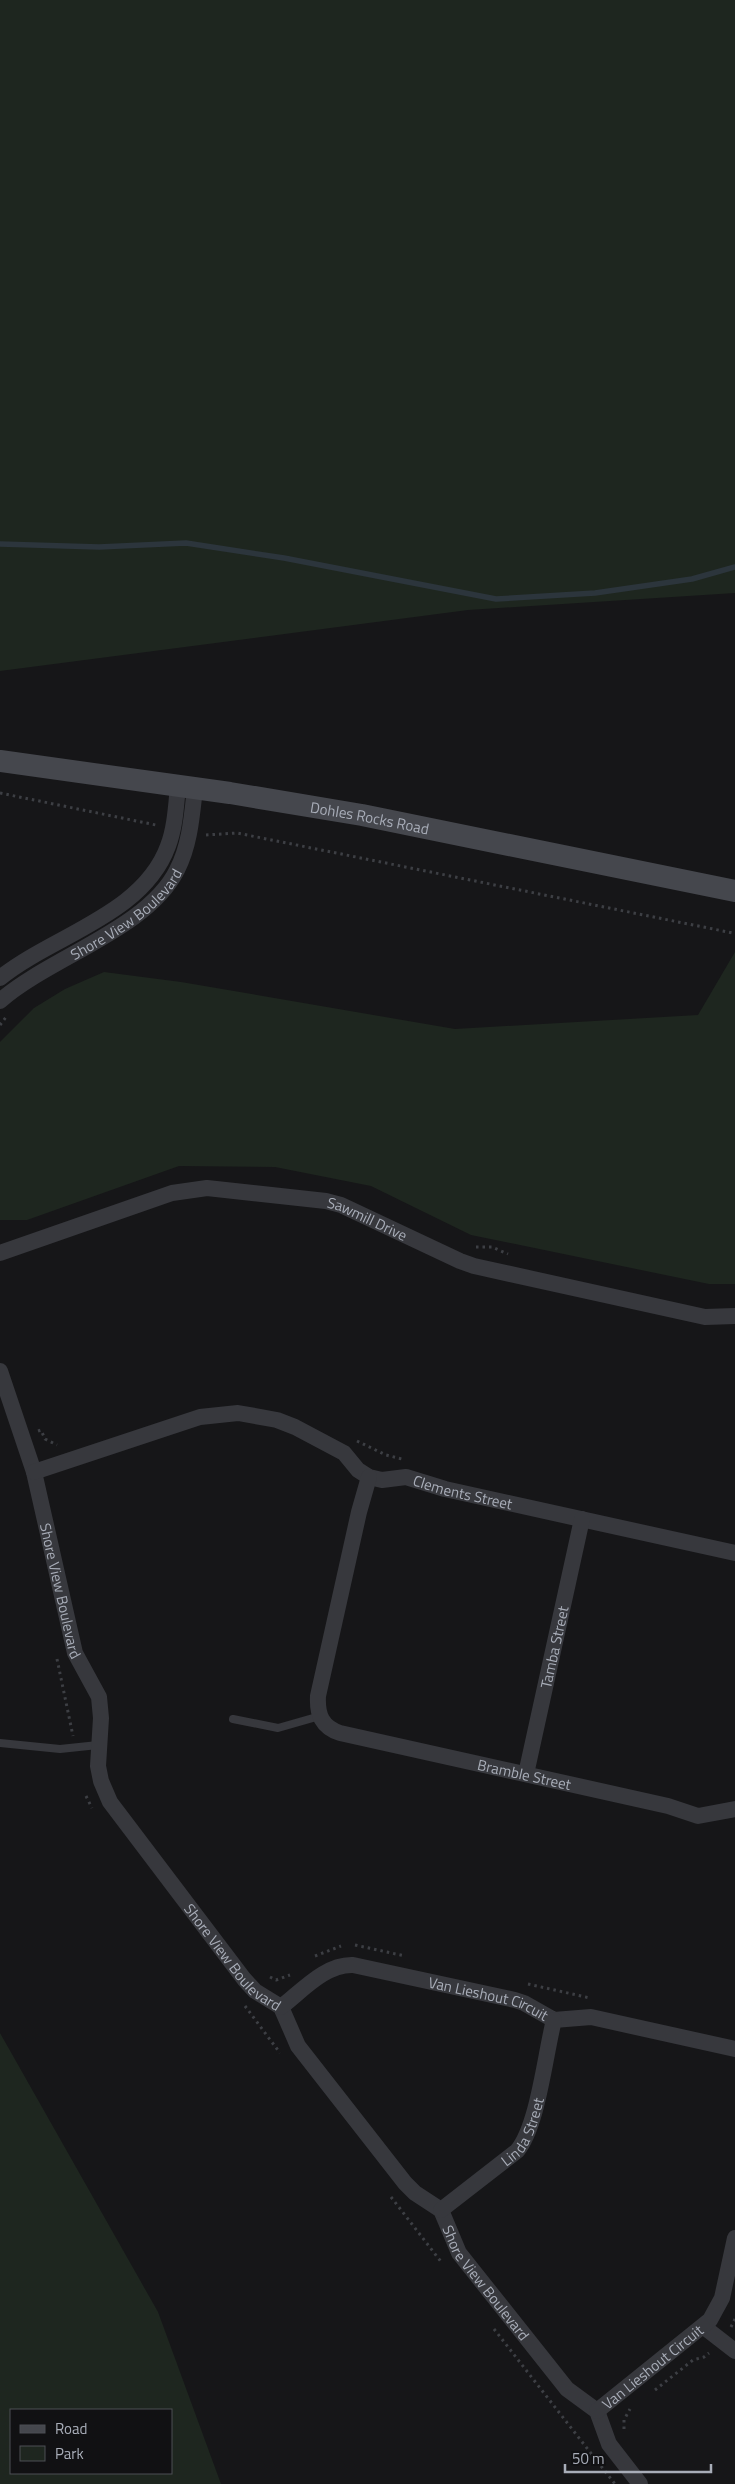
<svg xmlns="http://www.w3.org/2000/svg" width="735" height="2484" font-family="'Titillium Web',sans-serif">
  <rect width="100%" height="100%" fill="#161618"/>
  <g fill="#1e261f" fill-rule="evenodd">
    <polygon points="0,0 735,0 735,593 468,610 0,671"/>
    <polygon points="735,952 735,1284 709,1284 471,1235 371,1186 275,1167 179,1166 27,1220 0,1220 0,1042 34,1008 65,989 104,972 181,982 455,1029 698,1015"/>
    <path d="M0,2033L158,2312L221,2484H0ZM11,2410H171V2473H11Z"/>
  </g>
  <g fill="none" stroke-linecap="round" stroke-linejoin="round">
    <polyline stroke="#2c353c" stroke-width="5.5" points="0,544 99,547 186,543 284,558 496,599 595,593 692,579 735,567"/>
    <g stroke="#3d3f44" stroke-width="3" stroke-dasharray="2.5 4" stroke-linecap="butt">
      <polyline points="0,793 156,825"/>
      <polyline points="206,835 237,833 733,933"/>
      <polyline points="0,1025 6,1017"/>
      <polyline points="476,1247 492,1247 508,1254"/>
      <polyline points="38,1431 41,1430 45,1439 57,1445"/>
      <polyline points="357,1441 386,1455 402,1459"/>
      <polyline points="57,1659 73,1736"/>
      <polyline points="86,1796 92,1808"/>
      <polyline points="355,1945 405,1956"/>
      <polyline points="315,1956 341,1946"/>
      <polyline points="270,1977 276,1980 290,1975"/>
      <polyline points="528,1984 590,1998"/>
      <polyline points="245,2006 280,2053"/>
      <polyline points="391,2197 442,2263"/>
      <polyline points="731,2327 735,2319"/>
      <polyline points="494,2329 597,2461 600,2459"/>
      <polyline points="655,2390 693,2360 704,2357 709,2353"/>
      <polyline points="624,2429 624,2420 630,2409"/>
      <polyline points="597,2461 615,2484"/>
    </g>
    <g stroke="#37383d" stroke-width="8">
      <polyline points="233,1719 278,1728 320,1716"/>
      <polyline points="0,1743 60,1749 98,1745"/>
    </g>
    <g stroke="#37383d" stroke-width="16">
      <path d="M0,978C53,935 143,915 168,846C175,828 176,806 178,786"/>
      <path id="s1" d="M0,1001C50,957 148,929 177,870C190,845 192,815 195,788"/>
      <path id="s2" d="M0,1253L172,1193L207,1188L326,1201L341,1205L460,1261L474,1266L705,1317L735,1316"/>
      <path id="s3" d="M0,1371L34,1472L75,1653L99,1697L101,1718L98,1766L101,1781L110,1802L244,1979L255,1991L281,2007L298,2046L405,2183L415,2193L441,2210L459,2253L567,2389L597,2411L609,2444L640,2484"/>
      <path id="s4" d="M34,1472L200,1417L238,1413L277,1420L295,1427L344,1453L358,1470L369,1477L382,1480L406,1477L445,1489L735,1553"/>
      <path id="s5" d="M369,1477L359,1512L318,1696C317,1715 322,1727 340,1733L668,1806L698,1816L735,1809"/>
      <path id="s6" d="M526,1774L582,1519"/>
      <path id="s7" d="M281,2007C302,1991 325,1964 353,1965L515,2000L524,2003L554,2020L591,2017L735,2049"/>
      <path id="s8" d="M441,2210L517,2151C538,2126 545,2055 554,2020"/>
      <polyline points="704,2327 735,2351"/>
      <path id="s9" d="M597,2411L710,2320L722,2298L735,2238"/>
    </g>
    <path stroke="#45474d" stroke-width="22" id="s10" d="M0,761L230,793L362,815L735,891"/>
  </g>
  <g text-anchor="middle" dominant-baseline="central" stroke-width="5" stroke-linejoin="round" paint-order="stroke">
    <g font-size="15" fill="#a8adb8" stroke="#111113">
      <text stroke="none"><textPath href="#s10" startOffset="374">Dohles Rocks Road</textPath></text>
      <text stroke="none"><textPath href="#s1" startOffset="154">Shore View Boulevard</textPath></text>
      <text stroke="none"><textPath href="#s2" startOffset="382">Sawmill Drive</textPath></text>
      <text stroke="none"><textPath href="#s4" startOffset="459">Clements Street</textPath></text>
      <text stroke="none"><textPath href="#s3" startOffset="228">Shore View Boulevard</textPath></text>
      <text stroke="none"><textPath href="#s6" startOffset="130">Tamba Street</textPath></text>
      <text stroke="none"><textPath href="#s5" startOffset="461">Bramble Street</textPath></text>
      <text stroke="none"><textPath href="#s3" startOffset="648">Shore View Boulevard</textPath></text>
      <text stroke="none"><textPath href="#s7" startOffset="225">Van Lieshout Circuit</textPath></text>
      <text stroke="none"><textPath href="#s8" startOffset="116">Linda Street</textPath></text>
      <text stroke="none"><textPath href="#s3" startOffset="1066">Shore View Boulevard</textPath></text>
      <text stroke="none"><textPath href="#s9" startOffset="71">Van Lieshout Circuit</textPath></text>
    </g>
  </g>
  <rect x="10" y="2409" width="162" height="65" fill="#111113" stroke="#4d4f55"/>
  <rect x="20" y="2425" width="25" height="8" fill="#45474d" stroke="#4d4f55"/>
  <text x="55" y="2434" font-size="15" fill="#a8adb8">Road</text>
  <rect x="20" y="2446" width="25" height="15" fill="#1e261f" stroke="#4d4f55"/>
  <text x="55" y="2459" font-size="15" fill="#a8adb8">Park</text>
  <path d="M565 2464v8h146v-8" fill="none" stroke="#a8adb8" stroke-width="2.5"/>
  <text x="572" y="2464" font-size="15" fill="#a8adb8" stroke="#111113" stroke-width="4" paint-order="stroke">50 m</text>
</svg>
